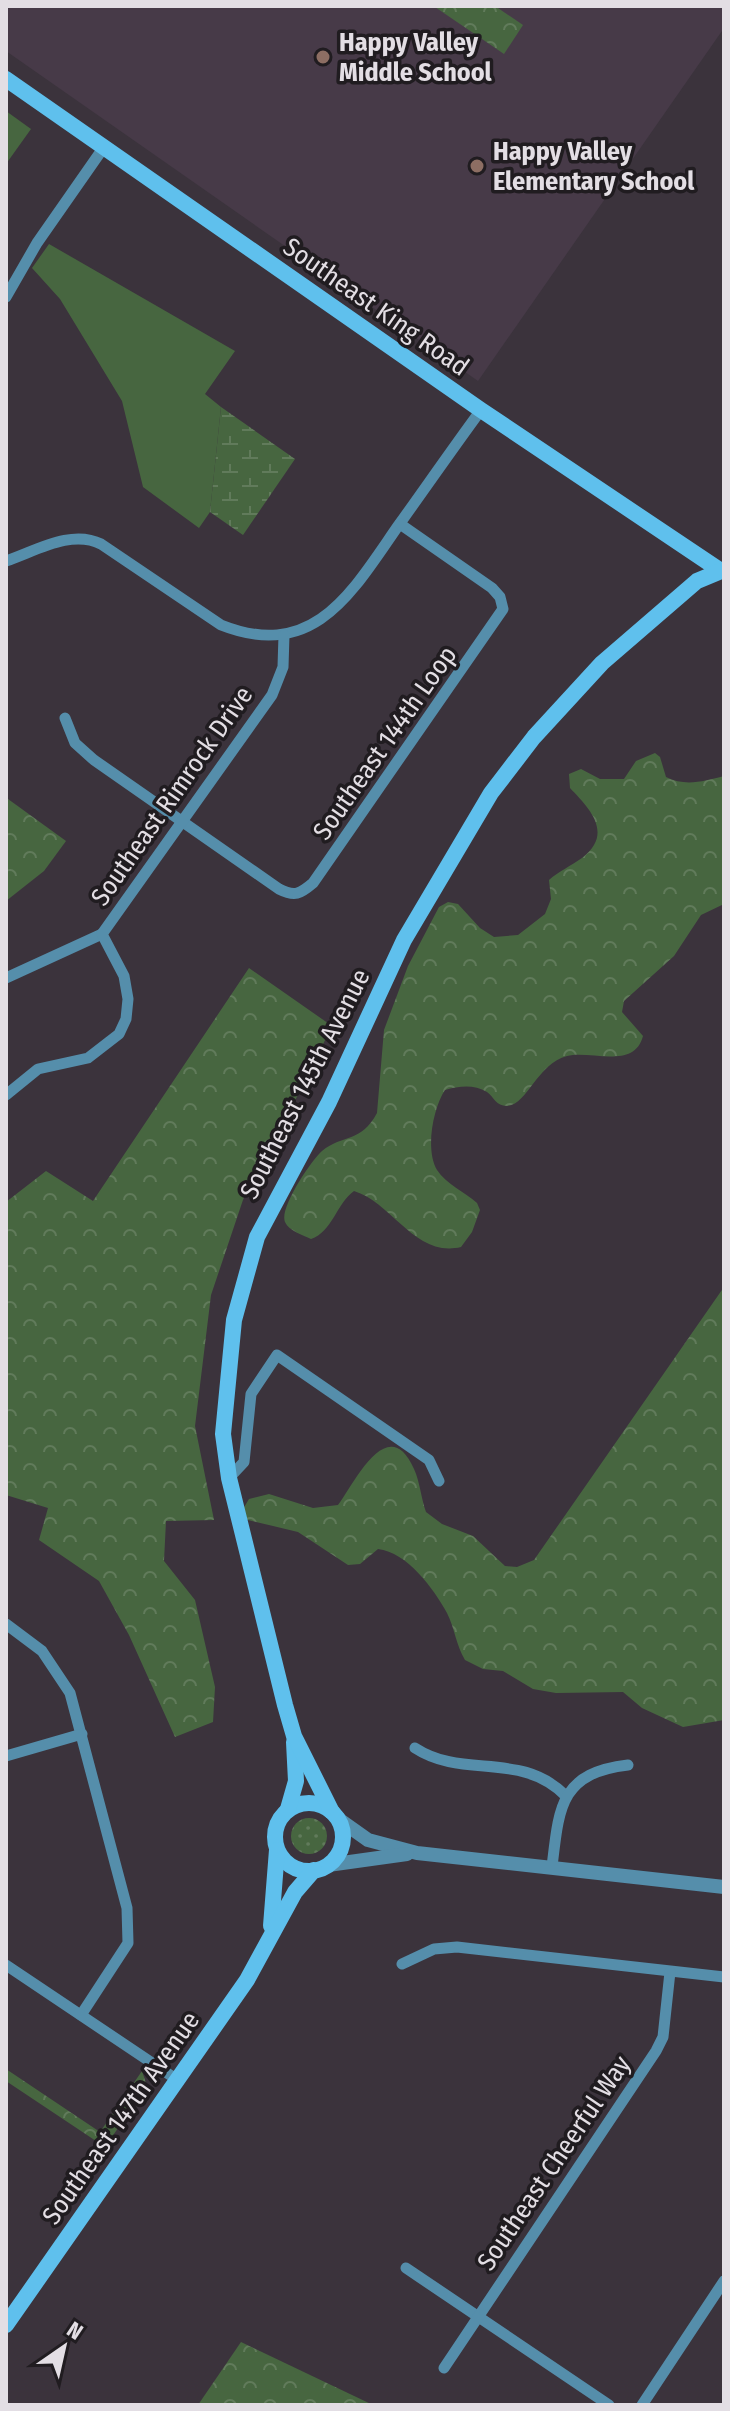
<svg xmlns="http://www.w3.org/2000/svg" width="730" height="2411" font-family="'Fira Sans Condensed',sans-serif">
  <defs>
    <pattern id="forest-crowns" width="20" height="18" patternUnits="userSpaceOnUse" patternTransform="scale(2)"><rect width="20" height="18" fill="#476640"/><path d="M2 6a3 3 0 1 1 6 0M12 15a3 3 0 1 1 6 0" fill="none" stroke="#617b5b"/></pattern>
    <pattern id="wetland-marsh" width="20" height="14" patternUnits="userSpaceOnUse" patternTransform="scale(2)"><rect width="20" height="14" fill="#476640"/><path d="M1 5h8M5 5V1M11 12h8M15 12V8" fill="none" stroke="#617b5b"/></pattern>
    <pattern id="garden-dots" width="8" height="8" patternUnits="userSpaceOnUse" patternTransform="scale(2)"><rect width="8" height="8" fill="#476640"/><path d="M2 2h.1M6 6h.1" fill="none" stroke="#617b5b" stroke-width="1.8" stroke-linecap="round"/></pattern>
  </defs>
  <rect width="100%" height="100%" fill="#3b333c"/>
  <polygon fill="#473a48" points="6,6 724,6 724,28 478,381 6,51"/>
  <g fill="#476640">
    <polygon points="6,111 31,129 6,164"/>
    <polygon points="49,244 235,351 205,394 221,407 210,512 199,528 143,487 122,401 60,299 32,268"/>
  </g>
  <g fill="url(#forest-crowns)">
    <polygon points="495,6 523,25 504,54 435,7"/>
    <path d="M655,753L660,757L666,777C685,787 705,781 724,776V904L701,915L674,956L624,1001L622,1012L643,1036C634,1070 591,1050 567,1056C537,1064 527,1105 507,1106C496,1106 494,1097 487,1092C474,1084 459,1086 445,1090C433,1108 425,1150 437,1170C446,1184 465,1192 477,1203L480,1210L472,1232L461,1247C415,1258 393,1203 354,1191C337,1203 332,1232 311,1239C303,1235 289,1231 285,1222C279,1208 311,1161 322,1151C343,1134 361,1143 377,1113L384,1030L408,966L439,907L448,902L458,904L480,928L494,937L518,935L545,914L551,899L549,880C559,871 571,866 582,858C615,833 588,807 570,788L569,774L581,769L600,779H624L636,761Z"/>
    <polygon points="8,799 66,841 44,871 6,901"/>
    <polygon points="249,968 332,1026 275,1141 248,1185 211,1295 195,1426 214,1520 166,1521 164,1561 195,1600 215,1687 213,1722 175,1737 129,1635 99,1581 39,1540 48,1508 6,1495 6,1202 46,1171 93,1201"/>
    <path d="M724,1287V1720L683,1727L642,1708L623,1692L556,1693L533,1689L503,1671L483,1669L465,1660C456,1645 455,1629 447,1613C434,1589 407,1552 378,1549L360,1564L348,1565L298,1532L244,1519L243,1509L249,1499L269,1494L313,1508L338,1505C354,1484 388,1410 414,1469C420,1482 421,1498 426,1512L442,1524L473,1536L505,1566L517,1567L534,1560Z"/>
    <polygon points="6,2069 100,2132 142,2071 147,2086 105,2147 6,2081"/>
    <polygon points="241,2342 373,2405 198,2405"/>
  </g>
  <polygon fill="url(#wetland-marsh)" points="221,407 295,459 243,535 210,512"/>
  <circle fill="url(#garden-dots)" cx="309" cy="1836" r="18"/>
  <g fill="none" stroke-linecap="round" stroke-linejoin="round">
    <g stroke="#558eab" stroke-width="11">
      <polyline points="6,297 37,243 104,147"/>
      <path d="M6,561C36,551 71,529 101,544L221,625C314,662 352,592 398,526C426,487 453,448 481,410"/>
      <path d="M65,718L75,743L94,760L279,889C295,897 300,894 313,883L503,609L500,597L492,588L400,524"/>
      <polyline points="6,978 102,934"/>
      <polyline points="6,1095 38,1069 88,1058 119,1034 126,1019 128,999 124,976 102,934 272,695 283,667 284,635"/>
      <polyline points="229,1478 244,1462 251,1394 277,1355 429,1460 439,1481"/>
      <polyline points="6,1624 42,1651 70,1693 127,1908 128,1943 81,2015"/>
      <path d="M415,1748C464,1780 520,1750 566,1796"/>
      <polyline points="6,1756 82,1734"/>
      <path d="M552,1867C559,1807 560,1773 628,1765"/>
      <polyline points="402,1964 434,1949 457,1947 724,1977"/>
      <polyline points="6,1965 176,2079"/>
      <polyline points="406,2268 609,2405"/>
      <polyline points="444,2368 656,2051 663,2037 670,1972"/>
      <polyline points="642,2405 724,2281"/>
    </g>
    <g stroke="#558eab" stroke-width="14">
      <polyline points="337,1818 368,1840 417,1853 724,1887"/>
      <polyline points="328,1865 407,1854"/>
    </g>
    <g stroke="#5fc0ed" stroke-width="16">
      <polyline points="6,79 481,410 721,571"/>
      <circle cx="309" cy="1837" r="34"/>
      <polyline points="288,1809 296,1781 294,1742"/>
      <polyline points="332,1812 294,1736 285,1705 229,1478 223,1434 234,1320 257,1237 329,1102 404,940 491,793 534,737 602,663 697,581 721,571"/>
      <polyline points="271,1926 277,1850"/>
      <polyline points="6,2325 247,1980 295,1892 314,1870"/>
    </g>
  </g>
  <g fill="#8d6e63" stroke="#201c20" stroke-width="3">
    <circle cx="323" cy="57" r="8"/>
    <circle cx="477" cy="166" r="8"/>
  </g>
  <g text-anchor="middle" dominant-baseline="central" stroke-width="7" stroke-linejoin="round" paint-order="stroke">
    <g font-size="26" font-weight="bold" fill="#e3dee4" stroke="#201c20" text-anchor="start">
      <text x="339" y="42">Happy Valley<tspan x="339" dy="30">Middle School</tspan></text>
      <text x="493" y="151">Happy Valley<tspan x="493" dy="30">Elementary School</tspan></text>
    </g>
    <g font-size="26" fill="#e3dee4" stroke="#201c20">
      <text transform="translate(376 307) rotate(35)">Southeast King Road</text>
      <text transform="translate(385 743) rotate(-55)">Southeast 144th Loop</text>
      <text transform="translate(172 796) rotate(-55)">Southeast Rimrock Drive</text>
      <text transform="translate(305 1084) rotate(-63)">Southeast 145th Avenue</text>
      <text transform="translate(121 2118) rotate(-55)">Southeast 147th Avenue</text>
      <text transform="translate(554 2163) rotate(-56)">Southeast Cheerful Way</text>
    </g>
  </g>
  <rect width="730" height="2411" fill="none" stroke="#e3dee4" stroke-width="16"/>
  <g transform="translate(64 2347) rotate(34)" stroke="#201c20" stroke-width="6" paint-order="stroke">
  <path d="M0-6L14 30L0 20L-14 30Z" fill="#e3dee4"/>
  <text y="-12" font-size="22" font-weight="bold" text-anchor="middle" fill="#e3dee4">N</text>
  </g>
</svg>
